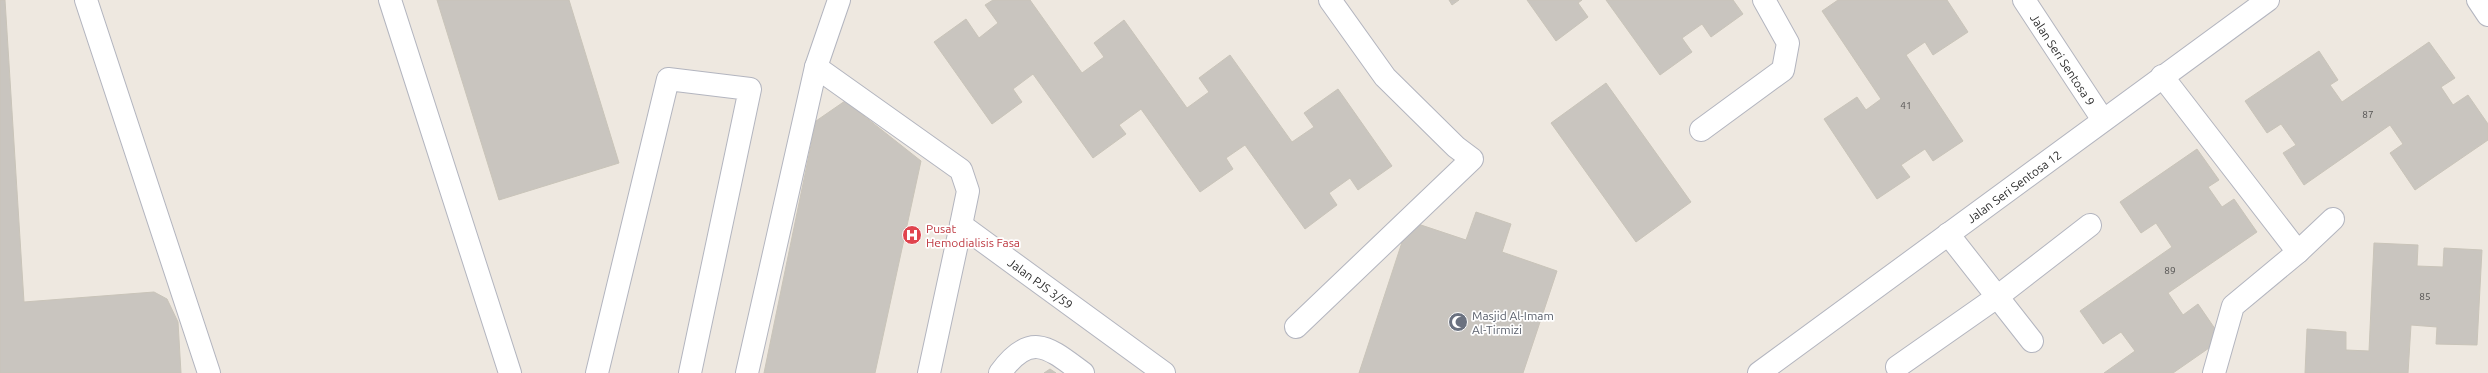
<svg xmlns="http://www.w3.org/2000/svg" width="2488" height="373" font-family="Ubuntu,sans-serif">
  <rect width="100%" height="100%" fill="#eee8e0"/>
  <g fill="#c9c5bf" stroke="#c9c4b9">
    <polygon points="0,0 5,0 24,302 154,292 167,299 178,322 181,373 0,373"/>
    <polygon points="437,0 569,0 619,163 499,200"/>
    <polygon points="993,0 1030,0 1082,73 1104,57 1094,43 1124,20 1187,108 1209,92 1199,78 1230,55 1292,142 1314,127 1304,113 1338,89 1392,166 1358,190 1350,178 1329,193 1337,205 1305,229 1245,145 1226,158 1233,169 1200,192 1141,109 1119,125 1126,134 1093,158 1033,74 1013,89 1022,102 992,124 934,42 966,19 979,38 998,23 985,5"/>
    <polygon points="1449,0 1459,0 1452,5"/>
    <polygon points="1527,0 1582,0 1578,3 1588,17 1556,41"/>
    <polygon points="1606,0 1733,0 1743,14 1711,37 1702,24 1682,38 1692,52 1660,75"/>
    <polygon points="1838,0 1947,0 1968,32 1933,55 1925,42 1906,55 1963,141 1933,161 1925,149 1901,165 1910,177 1877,199 1824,119 1857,97 1866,110 1881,99 1822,11"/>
    <polygon points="2429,42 2455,78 2441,87 2453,105 2468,95 2488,124 2488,140 2415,190 2390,153 2403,144 2390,125 2304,185 2283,153 2296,145 2281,124 2267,133 2245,101 2319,51 2338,80 2330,85 2342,102"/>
    <polygon points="1606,83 1691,202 1636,242 1551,123"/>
    <polygon points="845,101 921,161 875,373 764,373 816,121"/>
    <polygon points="2197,149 2219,180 2208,187 2222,207 2234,199 2257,232 2168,293 2183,315 2198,304 2222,339 2173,373 2104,373 2135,351 2121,332 2103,344 2080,311 2172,247 2156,223 2141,233 2120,202"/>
    <polygon points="1476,212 1511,224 1502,252 1557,271 1523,373 1359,373 1409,221 1466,240"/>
    <polygon points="2374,243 2418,245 2417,266 2443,267 2444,248 2482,250 2477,345 2436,344 2437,327 2411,325 2408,373 2305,373 2307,329 2346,332 2346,350 2369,351"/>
    <polygon points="1050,369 1056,373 1044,373"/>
  </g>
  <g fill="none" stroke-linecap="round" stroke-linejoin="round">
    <defs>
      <g id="minor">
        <polyline points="86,0 209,373"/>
        <polyline points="390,0 510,373"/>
        <path id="s1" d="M2024,0L2103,120"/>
        <polyline points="2478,0 2488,15"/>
        <polyline points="816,67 839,0"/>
        <polyline points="2162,76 2298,252"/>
        <polyline points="1701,130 1783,70 1788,43 1764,0"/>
        <polyline points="1948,234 2032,341"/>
        <polyline points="1296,327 1472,159 1456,147 1385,77 1330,0"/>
        <polyline points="1897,367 1997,297 2090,225"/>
        <polyline points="597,373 668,79 750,89 690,373"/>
        <polyline points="747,373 816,67 961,170 968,191 961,225"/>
        <path id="s2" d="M929,373L961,225L1164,373"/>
        <path d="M1000,373C1031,330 1049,348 1083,373"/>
        <path id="s3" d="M1759,373L2268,0"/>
        <polyline points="2214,373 2233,306 2298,252 2333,219"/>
      </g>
    </defs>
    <use href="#minor" stroke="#b3b5bf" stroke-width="24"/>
    <use href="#minor" stroke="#fff" stroke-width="22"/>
  </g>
  <defs>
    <symbol id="hospital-disc" viewBox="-11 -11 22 22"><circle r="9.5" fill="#e0444e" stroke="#fff"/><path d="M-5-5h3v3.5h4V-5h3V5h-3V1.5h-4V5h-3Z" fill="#fff"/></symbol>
    <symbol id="mosque-disc" viewBox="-11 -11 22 22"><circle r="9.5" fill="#6b7280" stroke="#fff"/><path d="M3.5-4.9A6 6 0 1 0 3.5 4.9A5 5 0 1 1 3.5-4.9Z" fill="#fff"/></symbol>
  </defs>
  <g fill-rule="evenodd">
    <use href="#hospital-disc" x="901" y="224" width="22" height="22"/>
    <use href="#mosque-disc" x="1447" y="311" width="22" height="22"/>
  </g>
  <g text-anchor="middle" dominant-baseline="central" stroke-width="3.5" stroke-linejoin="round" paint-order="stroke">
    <g font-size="10" fill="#545352">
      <text x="1906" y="105">41</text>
      <text x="2368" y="114">87</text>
      <text x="2170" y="270">89</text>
      <text x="2425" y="296">85</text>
    </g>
    <g font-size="12" fill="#2d2d2d" stroke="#fff">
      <text stroke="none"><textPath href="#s1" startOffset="71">Jalan Seri Sentosa 9</textPath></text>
      <text stroke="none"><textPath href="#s3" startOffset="316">Jalan Seri Sentosa 12</textPath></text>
      <text stroke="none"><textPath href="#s2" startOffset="250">Jalan PJS 3/59</textPath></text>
    </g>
    <g font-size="12" fill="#be3a42" stroke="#fff" text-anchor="start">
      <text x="926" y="228">Pusat<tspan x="926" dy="14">Hemodialisis Fasa</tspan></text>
    </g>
    <g font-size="12" fill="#5b616d" stroke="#fff" text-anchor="start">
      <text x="1472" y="315">Masjid Al-Imam<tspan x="1472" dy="14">Al-Tirmizi</tspan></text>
    </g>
  </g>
</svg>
